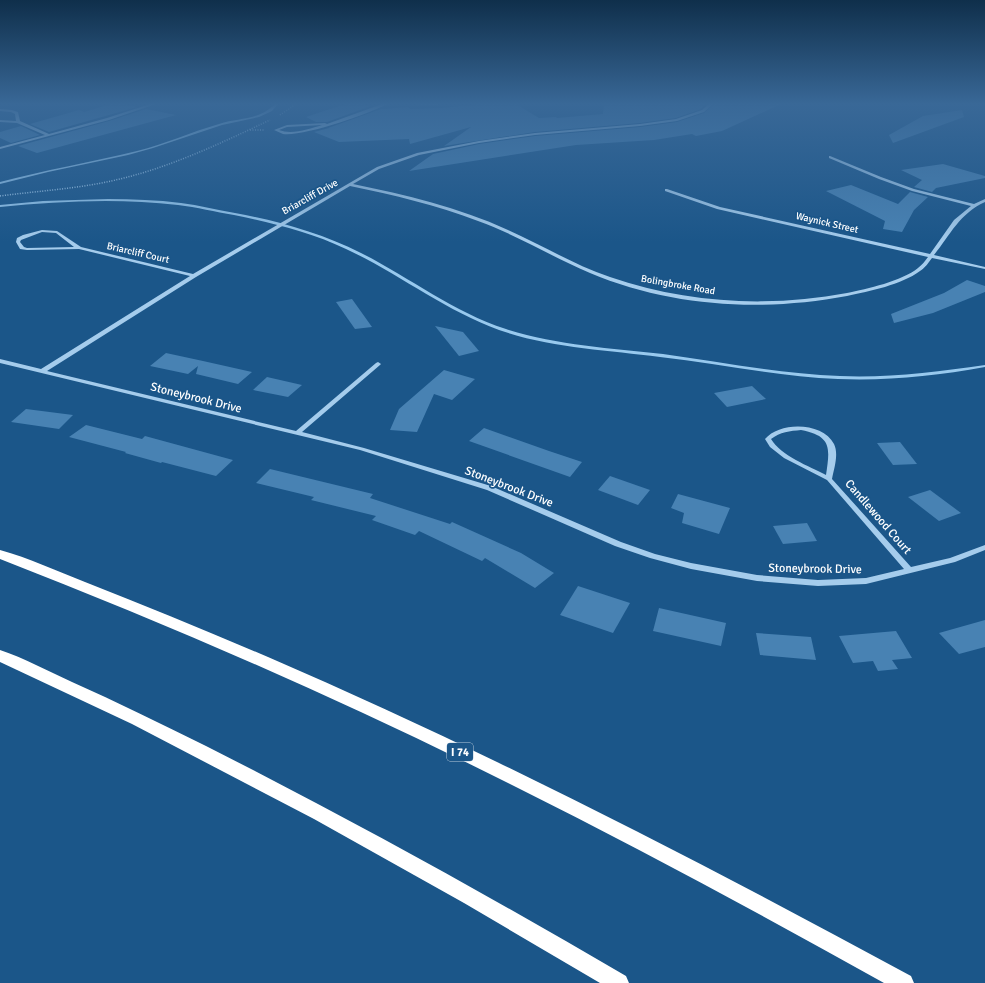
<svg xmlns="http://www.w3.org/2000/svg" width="985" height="983" font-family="Signika,sans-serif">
  <rect width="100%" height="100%" fill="#1b5689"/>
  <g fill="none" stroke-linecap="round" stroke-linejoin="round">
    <g fill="#98c9ee" fill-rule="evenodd">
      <path d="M275,104H278L272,111L259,117L222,125L153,148L128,155L48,172L0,184V182C45,170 92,162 137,151C165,144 191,132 219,124C240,117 258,121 275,104Z"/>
      <path d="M108,199C133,199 157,200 181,203C199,205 217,210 235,213C278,221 321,233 361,253C409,277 453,312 506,329C556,345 611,348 663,354C722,362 780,374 840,376C888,378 937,372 985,365V367C936,376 887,381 838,379C778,376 719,364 660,357C607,350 550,348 499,330C444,310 398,273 346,249C310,232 272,223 234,215C215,212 197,207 178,205C119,198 59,201 0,207V205L43,201Z"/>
    </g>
  </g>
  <g fill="#4882b3">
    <polygon points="111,104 124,104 137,107 49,132 30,124 79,110 84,112"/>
    <polygon points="345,104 363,104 371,106 327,122 316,122 306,117"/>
    <polygon points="481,104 516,104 539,118 556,117 557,118 603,114 604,104 706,104 701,109 676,118 640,123 535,132 444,146 471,127 410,144 409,139 339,142 314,132 329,128 328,128 381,109 385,109 408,107 410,109 442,108"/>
    <polygon points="714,104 781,104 722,131 696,136 692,134 654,140 576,145 409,171 433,154 479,144 535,136 640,127 677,122 704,113"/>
    <polygon points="146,109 176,115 37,153 18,146 109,121"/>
    <polygon points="962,110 964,117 893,143 889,135 923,116"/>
    <polygon points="21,126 40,135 11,143 0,138 0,132"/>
    <polygon points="943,164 985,176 985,178 936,188 932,192 914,187 922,180 901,170"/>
    <polygon points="851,185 898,204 910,192 928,197 914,210 902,232 883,229 885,221 826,191"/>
    <polygon points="967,280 985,286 985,292 933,313 894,323 891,314 944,293"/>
    <polygon points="352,299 372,327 355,329 336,302"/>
    <polygon points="435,326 463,332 479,351 459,356"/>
    <polygon points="166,353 203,361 252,372 238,384 196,374 198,366 188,374 150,366"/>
    <polygon points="444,370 475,379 452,400 434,394 417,432 390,430 399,409"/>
    <polygon points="267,377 302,385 288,397 253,390"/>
    <polygon points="752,386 766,399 727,407 714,393"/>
    <polygon points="26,409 73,415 59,429 11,422"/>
    <polygon points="86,425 142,439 145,436 233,460 216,476 162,462 161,463 125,453 126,452 69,437"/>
    <polygon points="484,428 549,451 582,462 570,477 469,441"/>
    <polygon points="900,442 917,464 893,465 877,443"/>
    <polygon points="270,469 373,494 370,498 450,524 452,522 521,553 554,573 535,588 485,558 482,561 419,531 415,535 372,520 376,516 311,500 314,497 256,483"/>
    <polygon points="610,476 650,490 638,505 598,490"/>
    <polygon points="930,490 961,513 939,521 908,497"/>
    <polygon points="678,494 730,508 719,534 682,523 684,513 671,508"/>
    <polygon points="807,523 817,541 783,544 773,526"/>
    <polygon points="578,586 630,603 613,633 560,615"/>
    <polygon points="659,608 726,623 721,646 653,631"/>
    <polygon points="985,620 985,647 959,654 939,633"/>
    <polygon points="896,631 912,658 892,660 898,669 878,671 873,661 853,663 839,636"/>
    <polygon points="756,633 811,637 816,660 760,655"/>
  </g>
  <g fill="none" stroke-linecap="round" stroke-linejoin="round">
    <g stroke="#a5ccec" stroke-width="1.5" stroke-dasharray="1 1.5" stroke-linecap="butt">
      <polyline points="280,115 296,104"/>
      <polyline points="250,130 265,130"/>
      <path d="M0,196C37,191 75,189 111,181C167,169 219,144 270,120"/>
    </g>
    <g fill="#a5ccec" fill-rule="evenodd">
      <polygon points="150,104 156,104 109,120 0,149 0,147 45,135 17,123 0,122 0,120 16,121 15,114 11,112 0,111 0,109 12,110 18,112 20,121 49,134 107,118"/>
      <path d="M382,104H387C369,114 302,137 283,134C280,133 277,131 274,130L287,125L325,123L327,124ZM322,125C309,129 292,135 279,130L287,127Z"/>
      <polygon points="416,104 438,104 436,105"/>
      <path d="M709,104H713L704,112L677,121L640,126L535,135L479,143L419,155L379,169L353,184C406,195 458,207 508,230C542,245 574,265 610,277C686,303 767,308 847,293C867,289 902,281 918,268C922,265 925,261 928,257L717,209L665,191V189H667L720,207L930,254L954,220L971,206L912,191L879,179L829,158V156H830L881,177L914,189L974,204L985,199V202C959,214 951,234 934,255L985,267V269L932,258C929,262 925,268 920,271C901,285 870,291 847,296C762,312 671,307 590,273C552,257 517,235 478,221C436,205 394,195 350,186L196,277L47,371L296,431L376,363L378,362L381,364L380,365L302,432L364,448L491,486L621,542L655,554L691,563L757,575L818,580L866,578L904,569L827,480L784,458L770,447L765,439C780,421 823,422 834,444C839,454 834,469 832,479L911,567L950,558L985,545V550L955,562L866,584L818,586L757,581L691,569L650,558L615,546L487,490L360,450L0,363V359L41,369L190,276L79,249L27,250L20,249L16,242L17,238L23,235L42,230L57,231L81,247L193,274L377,167L417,153L479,141L535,133L640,124L676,119L702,110ZM42,232L56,233L74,247L27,248L24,247L20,242L21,240ZM801,430C832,436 830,448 826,475C809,466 781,456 771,439C780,432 790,431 801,430Z"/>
    </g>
    <g fill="#fff" fill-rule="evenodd">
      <path d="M0,550C29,558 57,571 85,582C146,606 207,631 268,657C488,752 701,862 911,976L914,983H884C762,915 639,848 514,786C347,702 175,627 0,559Z"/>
      <path d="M0,650C24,658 48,671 72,682C117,702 161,724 206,746C348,818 488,895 626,976L629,983H600L464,903L314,819L132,724L0,662Z"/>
    </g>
  </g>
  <linearGradient id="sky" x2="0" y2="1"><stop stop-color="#0f2f4b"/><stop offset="0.43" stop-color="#396897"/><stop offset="1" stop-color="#396897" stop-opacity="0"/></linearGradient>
  <rect width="985" height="242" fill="url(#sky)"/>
  <g text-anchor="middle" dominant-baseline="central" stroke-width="3.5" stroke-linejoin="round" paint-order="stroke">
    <g font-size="10" fill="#fff" stroke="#1b5689">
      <text transform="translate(310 197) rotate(-29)">Briarcliff Drive</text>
      <text transform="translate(827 223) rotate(13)">Waynick Street</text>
      <text transform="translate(138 253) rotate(13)">Briarcliff Court</text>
      <text transform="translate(678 285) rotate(10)">Bolingbroke Road</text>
    </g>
    <rect fill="#1b5689" stroke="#bbccdc" stroke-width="1" x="447" y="743" width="26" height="18" rx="3"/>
    <g font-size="11" font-weight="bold" fill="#fff">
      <text x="460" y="752">I 74</text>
    </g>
    <g font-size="12" fill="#fff" stroke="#1b5689">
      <text transform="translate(196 398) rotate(14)">Stoneybrook Drive</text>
      <text transform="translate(509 487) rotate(21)">Stoneybrook Drive</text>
      <text transform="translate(878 517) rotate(49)">Candlewood Court</text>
      <text transform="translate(815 569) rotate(1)">Stoneybrook Drive</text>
    </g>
  </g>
</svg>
